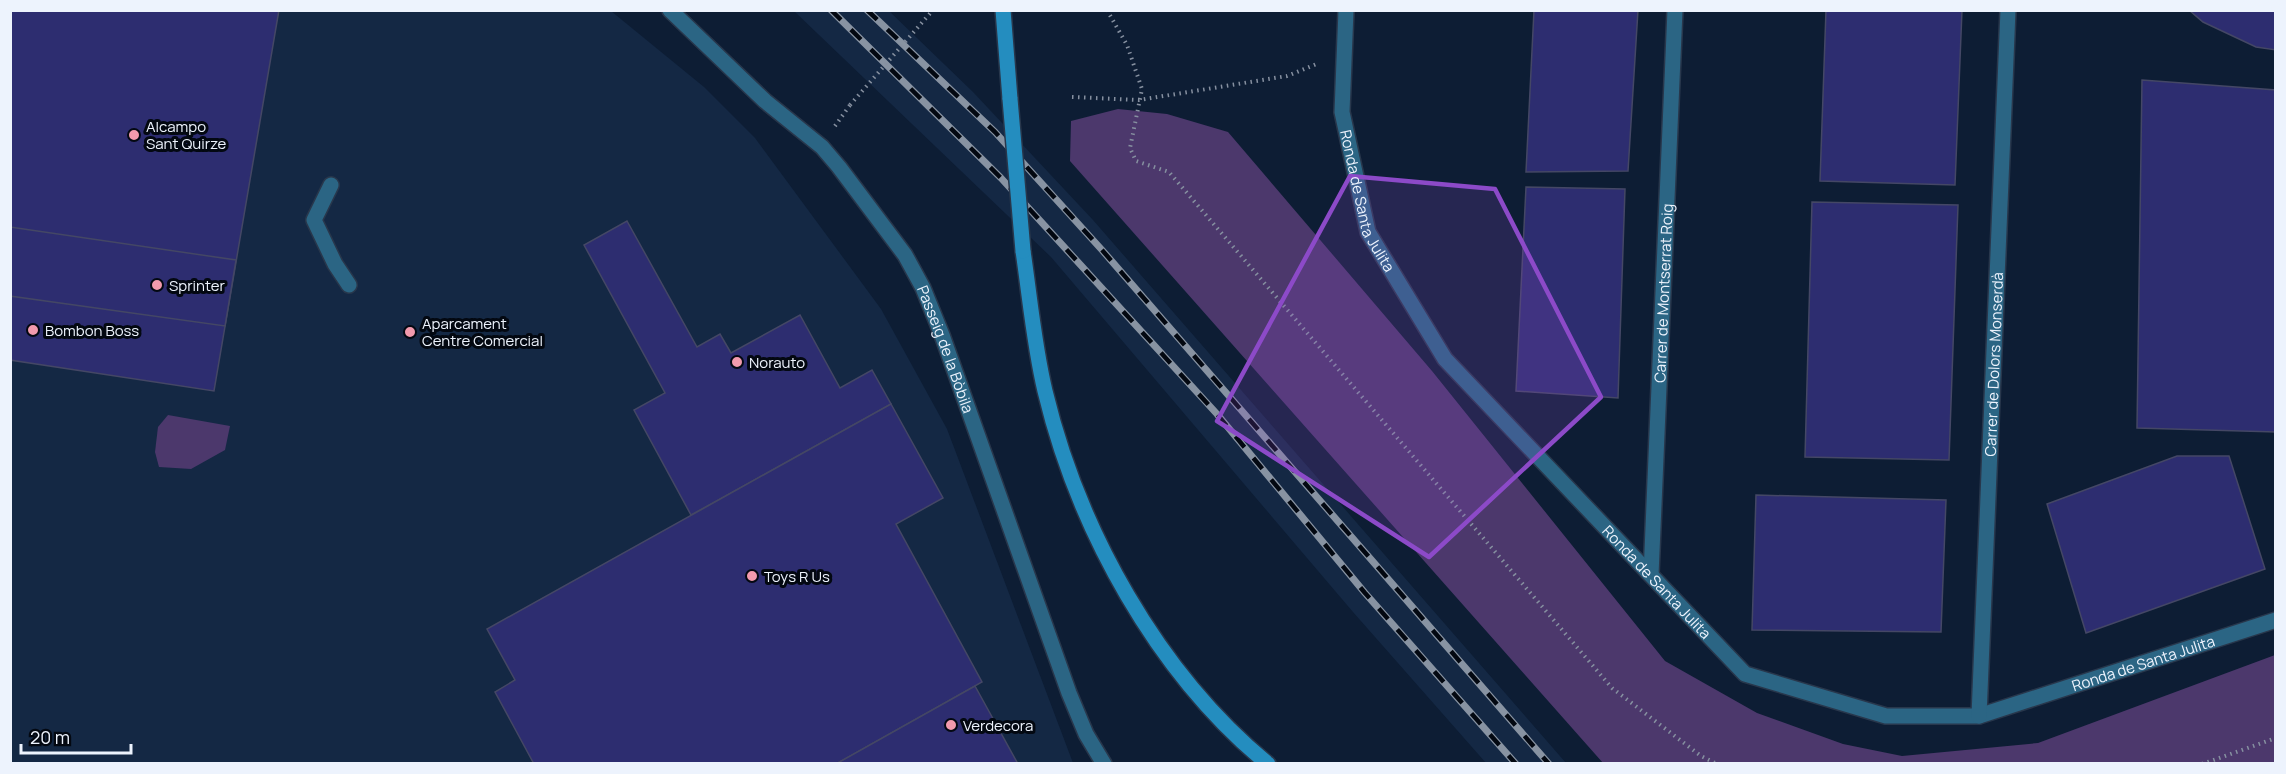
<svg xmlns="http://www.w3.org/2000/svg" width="2286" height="774" font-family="Manrope,sans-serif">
  <rect width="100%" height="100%" fill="#0d1d34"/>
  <g fill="#142844">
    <polygon points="10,11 611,11 704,87 755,138 881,309 947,429 1073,763 11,763"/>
    <polygon points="794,11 889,11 973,92 1093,220 1566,763 1486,763 1353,612 1051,257"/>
  </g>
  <g fill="#4c386c">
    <polygon points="1118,109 1167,114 1228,132 1432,371 1665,661 1757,713 1843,744 1902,756 2038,743 2275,655 2275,763 1603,763 1070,161 1071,121"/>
    <polygon points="168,415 230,426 225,450 191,469 159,467 155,452 158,427"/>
  </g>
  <g fill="#2d2d70" stroke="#444765" stroke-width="1.5">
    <polygon points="10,10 279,10 214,391 10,360"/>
    <polygon points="1534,10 1638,10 1628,171 1526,172"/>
    <polygon points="1826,10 1962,10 1955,185 1820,181"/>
    <polygon points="2189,10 2276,10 2276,50 2256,47 2203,22"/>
    <polygon points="2142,80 2276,90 2276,432 2137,428"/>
    <polygon points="1526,187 1625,189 1618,398 1516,391"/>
    <polygon points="1812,202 1958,205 1949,460 1805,457"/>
    <polygon points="627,221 697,347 720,334 731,353 800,315 840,388 872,370 891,404 691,515 634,410 665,393 584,245"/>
    <polygon points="10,227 236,260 225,326 10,296"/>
    <polygon points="891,404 943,498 896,524 982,682 836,764 534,764 495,692 515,680 487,629"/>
    <polygon points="2177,456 2229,456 2265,569 2086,633 2047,504"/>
    <polygon points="1756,495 1946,500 1941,632 1752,630"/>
    <polygon points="975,686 1018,764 836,764"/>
  </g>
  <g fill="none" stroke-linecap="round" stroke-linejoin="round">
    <defs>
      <polyline id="lane" points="331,185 314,220 335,264 349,285"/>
      <g id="street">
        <path id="s1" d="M670,10L765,101L822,147L839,167L905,255L923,288L942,335L1069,693L1086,734L1104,764"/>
        <path id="s2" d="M1346,10L1342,112L1368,232L1445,359L1745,674L1886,716H1979L2276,620"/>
        <path id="s3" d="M1651,575L1675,10"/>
        <path id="s4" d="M1979,716L2008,10"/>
      </g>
      <g id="secondary">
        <polyline points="1003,10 1010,99"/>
        <path d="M1023,251C1030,298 1034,345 1045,391C1078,529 1157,673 1268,764"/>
      </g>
    </defs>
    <use href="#lane" stroke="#28374c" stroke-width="18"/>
    <use href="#street" stroke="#28374c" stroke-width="18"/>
    <use href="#secondary" stroke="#28374c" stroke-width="18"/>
    <g stroke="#8690a0" stroke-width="4" stroke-dasharray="1.5 4.5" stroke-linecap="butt">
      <polyline points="1107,10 1127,45 1142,89 1130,148 1136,161 1169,172 1612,688 1701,756 1717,764"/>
      <polyline points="1072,97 1139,100 1287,76 1319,63"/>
      <polyline points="835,126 850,105"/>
      <polyline points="2202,764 2276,738"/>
    </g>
    <use href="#lane" stroke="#2b6584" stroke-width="15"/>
    <use href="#street" stroke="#2b6584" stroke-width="15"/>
    <use href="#secondary" stroke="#248dbf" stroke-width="15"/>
    <defs>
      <g id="rail">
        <polyline points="831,10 1001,178 1217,414 1365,593 1516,764"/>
        <polyline points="867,10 995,132 1102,250 1549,764"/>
      </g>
    </defs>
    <use href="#rail" stroke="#8893a2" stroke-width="7"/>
    <use href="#rail" stroke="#030811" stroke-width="4.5" stroke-dasharray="14" stroke-linecap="butt"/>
    <defs>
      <polyline id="secondary-bridge" points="1010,99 1023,251"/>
    </defs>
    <use href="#secondary-bridge" stroke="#28374c" stroke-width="18" stroke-linecap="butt"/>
    <polyline stroke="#8690a0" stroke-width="4" stroke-dasharray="1.5 4.5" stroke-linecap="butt" points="850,105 933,10"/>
    <use href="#secondary-bridge" stroke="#248dbf" stroke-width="15"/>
  </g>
  <path fill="#8c4ac8" fill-opacity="0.2" stroke="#8c4ac8" stroke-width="4.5" stroke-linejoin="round" d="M1350,176L1495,189L1601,397L1429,557L1217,421Z"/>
  <g fill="#f29aad" stroke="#030811" stroke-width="2">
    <circle cx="134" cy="135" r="6"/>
    <circle cx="157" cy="285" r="6"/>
    <circle cx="33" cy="330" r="6"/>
    <circle cx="410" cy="332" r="6"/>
    <circle cx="737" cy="362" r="6"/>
    <circle cx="752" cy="576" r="6"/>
    <circle cx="951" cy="725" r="6"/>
  </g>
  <g text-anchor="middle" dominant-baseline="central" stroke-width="6" stroke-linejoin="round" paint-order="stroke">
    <g font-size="15" fill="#edf3fd" stroke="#030811" text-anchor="start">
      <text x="146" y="126">Alcampo<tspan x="146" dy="17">Sant Quirze</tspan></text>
      <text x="169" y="285">Sprinter</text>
      <text x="422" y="323">Aparcament<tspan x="422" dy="17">Centre Comercial</tspan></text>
      <text x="45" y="330">Bombon Boss</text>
      <text x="749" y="362">Norauto</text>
      <text x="764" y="576">Toys R Us</text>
      <text x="963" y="725">Verdecora</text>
    </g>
    <g font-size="15" fill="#edf3fd" stroke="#030811">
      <text stroke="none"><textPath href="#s2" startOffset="195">Ronda de Santa Julita</textPath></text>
      <text stroke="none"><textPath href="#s3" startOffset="282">Carrer de Montserrat Roig</textPath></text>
      <text stroke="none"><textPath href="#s1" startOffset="444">Passeig de la Bòbila</textPath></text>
      <text stroke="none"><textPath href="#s4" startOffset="352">Carrer de Dolors Monserdà</textPath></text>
      <text stroke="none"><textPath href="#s2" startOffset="681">Ronda de Santa Julita</textPath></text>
      <text stroke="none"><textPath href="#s2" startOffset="1221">Ronda de Santa Julita</textPath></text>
    </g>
  </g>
  <rect width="2286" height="774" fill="none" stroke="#edf3fd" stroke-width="24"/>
  <path d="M21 744v9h110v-9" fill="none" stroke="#edf3fd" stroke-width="3"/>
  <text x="30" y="744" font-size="18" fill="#edf3fd" stroke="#030811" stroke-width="4.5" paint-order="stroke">20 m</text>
</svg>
